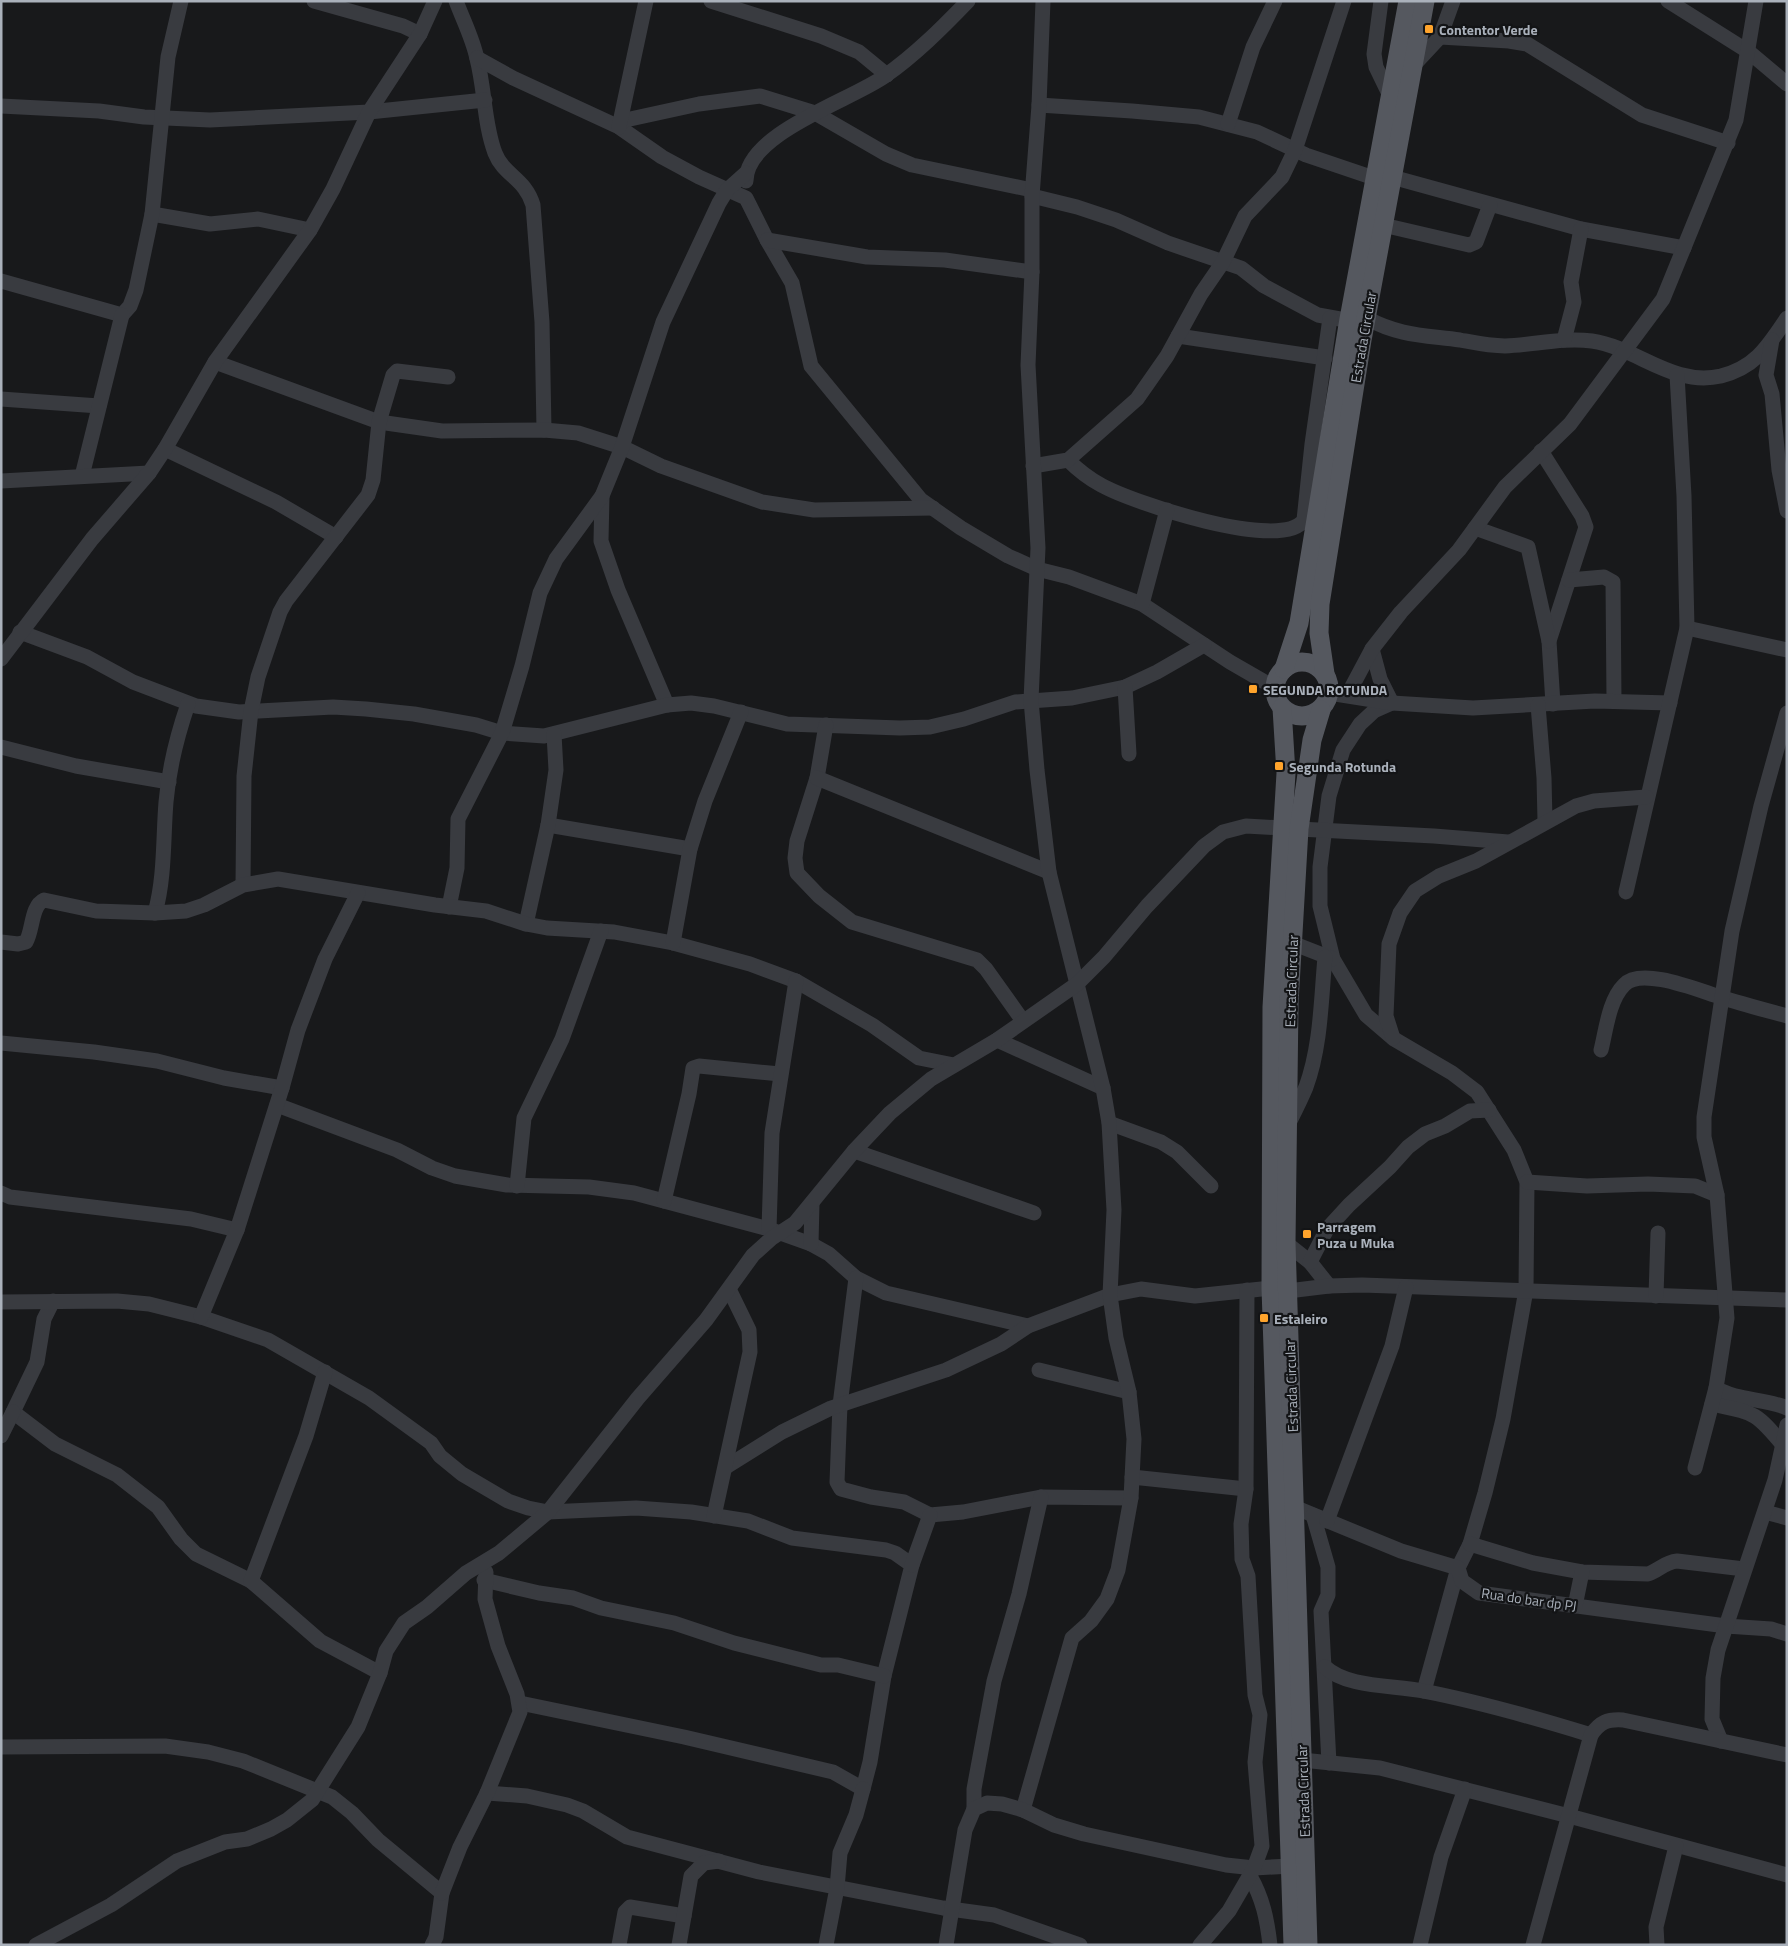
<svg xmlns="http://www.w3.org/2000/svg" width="1788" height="1946" font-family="'Titillium Web',sans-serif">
  <rect width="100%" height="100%" fill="#18191b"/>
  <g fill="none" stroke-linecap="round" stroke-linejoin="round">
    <g stroke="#393b40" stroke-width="15">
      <polyline points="314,1 403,26 420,34"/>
      <path d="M456,1C463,20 473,39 477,59C485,90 484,124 495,153C504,176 525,178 533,205L542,322L544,430"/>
      <polyline points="711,1 821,36 859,52 887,75"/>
      <polyline points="1381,1 1374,54 1376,67 1391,98"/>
      <polyline points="1668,1 1749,52 1787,84"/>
      <polyline points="1440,37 1509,41 1527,44 1642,115 1728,143"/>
      <polyline points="477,58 513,78 619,127 662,157 699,177 746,198 767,240 792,283 811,366 921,500 961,528 1008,556 1037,569 1069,577 1142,604 1230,662 1275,688"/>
      <polyline points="1413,66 1440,37 1453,1"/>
      <polyline points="1039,105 1132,111 1199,117 1257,132 1306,155 1374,178"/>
      <polyline points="1,106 99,111 144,117 210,120 369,112 485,100"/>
      <polyline points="621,121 699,104 760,96 815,113 886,154 912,165 1032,190"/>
      <polyline points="1228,124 1253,47 1275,1"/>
      <polyline points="619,127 646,1"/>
      <polyline points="1392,177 1581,229 1684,248"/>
      <path d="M746,181C746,133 852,100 885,76C916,54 942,28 968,1"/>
      <polyline points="1032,196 1077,207 1116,220 1168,243 1241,268 1264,286 1318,315 1340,319"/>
      <polyline points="152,214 210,224 258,219 310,230"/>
      <polyline points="1383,225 1469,245 1476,242 1490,205"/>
      <polyline points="767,240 867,257 945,260 1032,272"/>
      <polyline points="1,281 122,315 130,306 136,290 152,214 168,57 181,1"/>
      <path d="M1366,318C1400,336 1423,335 1460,340C1476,343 1490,346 1505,346C1534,345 1563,337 1592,341C1638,348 1672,387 1721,376C1756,367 1768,346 1787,318"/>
      <polyline points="1178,336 1325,358"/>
      <polyline points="1564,340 1574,302 1571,282 1581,229"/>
      <polyline points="1772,340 1766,375 1772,394 1779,470 1787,511"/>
      <polyline points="215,362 379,422 442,431 544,430 578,433 622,447 661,466 762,502 814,510 933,508"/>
      <polyline points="1,399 99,406"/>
      <polyline points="165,449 276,502 336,537"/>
      <polyline points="1541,451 1582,516 1586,527 1549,641 1553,704"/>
      <path d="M1068,460C1078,470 1088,478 1101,485C1131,502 1282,553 1304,520L1312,444L1330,318"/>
      <polyline points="1033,466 1068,460 1137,399 1167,356 1201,294 1223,262 1245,216 1282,177 1295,150 1344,1"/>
      <polyline points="82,476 122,315"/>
      <polyline points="1,481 149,473"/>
      <polyline points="602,496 601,541 618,590 667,705"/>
      <polyline points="1475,528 1528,547 1549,641"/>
      <polyline points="1569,580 1604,577 1613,582 1614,701"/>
      <polyline points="1142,604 1167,510"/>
      <polyline points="1687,628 1787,650"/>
      <polyline points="20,632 87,657 133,682 196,706 239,712 333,707 366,709 414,714 476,725 502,733 544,736 667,705 691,703 714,706 787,724 900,728 930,727 964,719 1015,702 1072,698 1125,687 1157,672 1204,645"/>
      <polyline points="1372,649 1380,679 1392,703 1374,711 1360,724 1343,750 1329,796 1320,867 1320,906 1333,959 1366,1015 1394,1039 1452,1073 1477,1092 1514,1150 1527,1182 1526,1290 1503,1419 1485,1493 1470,1544 1458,1568 1424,1691"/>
      <polyline points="1,659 92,539 149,473 165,449 215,362 310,230 333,189 369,112 420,34 435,1"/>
      <polyline points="1125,687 1129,754"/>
      <polyline points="1329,693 1392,703 1473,708 1595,701 1670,703"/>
      <polyline points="1348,694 1372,649 1401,612 1459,550 1505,487 1570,424 1663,299 1736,120 1756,1"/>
      <polyline points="1538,705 1544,778 1545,821"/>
      <polyline points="826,725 817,778 797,841 795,858 797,873 819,896 852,922 977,960 986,969 1023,1021"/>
      <polyline points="1,747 76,766 169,782"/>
      <polyline points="817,778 1049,872"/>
      <polyline points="548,825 690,849"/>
      <polyline points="1299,829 1434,836 1508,842"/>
      <polyline points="243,885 244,776 251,711 258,677 280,612 286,601 368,495 373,480 379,422 393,375 397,371 448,377"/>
      <polyline points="1626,892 1687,628 1684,496 1677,375"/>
      <polyline points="449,907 457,868 458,819 502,733 522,666 540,593 556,559 602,496 622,447 663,322 719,203 727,190 746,173"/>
      <path d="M155,913C165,877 163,839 166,802C169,768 177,736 188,704"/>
      <polyline points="526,924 548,825 556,770 554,734"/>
      <path d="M1,942L18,944L26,942C33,930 31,906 44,900L96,911L155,913L186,911L204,905L243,885L278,879L435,905L486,911L526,924L547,928L614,932L673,943L750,964L796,981L872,1025L919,1058L954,1065"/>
      <polyline points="673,943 690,849 705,801 741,712"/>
      <polyline points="1292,943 1333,959"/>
      <polyline points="1393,1038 1386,1016 1389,944 1400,913 1415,891 1439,876 1476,861 1576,806 1594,801 1646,797"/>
      <polyline points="997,1040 1103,1088"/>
      <polyline points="1,1043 94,1052 157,1061 224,1078 282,1088"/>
      <path d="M1601,1050C1606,1030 1609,1000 1624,985C1641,966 1700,991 1720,997C1742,1004 1765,1010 1787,1016"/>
      <polyline points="277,1105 397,1150 432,1168 455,1176 507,1185 589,1187 634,1193 769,1229 811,1244 829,1254 856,1278 886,1293 1028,1326"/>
      <polyline points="1109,1123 1161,1142 1177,1152 1211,1186"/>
      <path d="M1289,1123C1295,1111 1301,1099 1306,1087C1321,1046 1321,1000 1325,957"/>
      <polyline points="854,1151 1034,1213"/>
      <polyline points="1527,1182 1587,1186 1648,1184 1695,1186 1717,1195"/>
      <polyline points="517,1186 524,1118 562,1039 601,931"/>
      <polyline points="1,1193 10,1197 191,1219 237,1230"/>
      <polyline points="664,1201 689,1094 693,1068 699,1066 780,1074"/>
      <polyline points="769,1229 772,1133 796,981"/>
      <polyline points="1286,1243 1310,1262 1329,1286"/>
      <polyline points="811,1244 812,1203"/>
      <polyline points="1310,1262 1327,1229 1349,1205 1390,1167 1408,1147 1425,1134 1445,1126 1470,1111 1489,1110"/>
      <polyline points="856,1278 840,1405 837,1482 841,1489 871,1497 904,1502 930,1515 963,1512 1041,1497 1131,1498"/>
      <polyline points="1288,1291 1329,1286 1362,1285 1787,1300"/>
      <polyline points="1656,1296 1658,1233"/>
      <polyline points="53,1301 44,1319 37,1362 13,1412 55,1444 117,1475 158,1507 181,1539 196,1554 251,1581"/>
      <polyline points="1,1302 117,1301 149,1304 201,1317 268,1340 369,1398 431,1443 440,1456 462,1474 508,1501 528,1508 548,1512 636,1508 691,1512 748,1521 792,1538 886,1550 895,1553 912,1565 884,1676 870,1762 863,1789 833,1772 684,1737 520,1703"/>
      <polyline points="201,1317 237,1230 282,1088 298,1030 325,959 358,893"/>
      <polyline points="1039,1370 1129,1392"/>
      <polyline points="325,1372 306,1436 251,1581 320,1641 380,1673"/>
      <path d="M1716,1388C1737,1401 1764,1398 1787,1408"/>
      <path d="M1712,1404C1754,1413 1755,1411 1783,1445"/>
      <polyline points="1,1436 13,1412"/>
      <polyline points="726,1467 782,1432 831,1408 946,1370 1001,1344 1028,1326 1110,1295 1141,1289 1195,1296 1271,1288"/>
      <polyline points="1695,1468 1716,1388 1727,1318 1717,1195 1704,1137 1704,1117 1732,931 1761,806 1787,713"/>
      <polyline points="1132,1477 1246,1489"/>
      <polyline points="1294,1507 1401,1551 1458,1568 1462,1581 1479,1593 1726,1626 1771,1629 1787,1634"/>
      <polyline points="1765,1512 1787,1518"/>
      <polyline points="1313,1515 1328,1567 1328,1595 1321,1611 1329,1763"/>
      <polyline points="714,1516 750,1352 749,1330 729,1289"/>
      <polyline points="1327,1521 1392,1346 1406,1287"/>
      <path d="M1470,1544L1533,1563L1582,1572L1648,1574C1659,1570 1665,1562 1677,1561L1744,1569"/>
      <polyline points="912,1565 930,1515"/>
      <polyline points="484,1580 539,1593 573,1598 601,1608 674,1623 734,1643 821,1665 838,1665 884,1676"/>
      <polyline points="1575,1606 1582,1572"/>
      <path d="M1325,1667C1347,1688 1394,1685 1423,1691C1480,1702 1536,1718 1591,1735"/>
      <polyline points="1721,1741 1712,1719 1713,1678 1718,1650 1775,1480 1787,1425"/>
      <polyline points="1,1747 165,1746 208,1752 243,1761 332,1797 352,1813 378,1840 442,1893 436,1937 432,1945"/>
      <polyline points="1302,1760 1380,1768 1569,1816 1787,1875"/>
      <polyline points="487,1793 527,1796 567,1805 583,1811 627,1837 759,1872 943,1908 994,1915 1080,1945"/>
      <polyline points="974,1809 974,1789 994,1681 1019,1594 1041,1497"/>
      <polyline points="1023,1810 1072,1638 1091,1621 1107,1599 1118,1570 1131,1498 1134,1439 1129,1392 1116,1338 1110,1295 1114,1210 1109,1123 1103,1088 1049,872 1037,770 1031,700 1038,548 1028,365 1032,272 1032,196 1039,105 1043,1"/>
      <path d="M1250,1876C1263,1899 1267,1919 1270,1945"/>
      <polyline points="442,1893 460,1847 487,1793 520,1712 517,1694 498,1646 485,1599 486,1572"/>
      <polyline points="36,1945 111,1905 177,1861 225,1842 247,1839 271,1829 287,1820 312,1800 358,1727 380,1673 386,1651 404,1623 427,1607 466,1573 499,1553 548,1512 638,1398 706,1320 753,1255 772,1238 795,1223 854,1151 890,1113 931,1079 997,1040 1077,984 1104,957 1147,906 1204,846 1223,832 1246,826 1282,828"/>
      <polyline points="619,1945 625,1912 630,1907 684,1916"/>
      <polyline points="679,1945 691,1876 704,1863 719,1861"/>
      <polyline points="826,1945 837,1888 840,1853 856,1815 863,1789"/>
      <polyline points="946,1945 965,1830 974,1809 987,1803 1002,1804 1023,1810 1054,1825 1084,1834 1226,1865 1254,1868 1291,1866"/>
      <polyline points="1200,1945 1229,1911 1254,1868 1262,1846 1255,1762 1260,1715 1255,1695 1248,1576 1242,1559 1241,1524 1246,1489 1247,1290"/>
      <polyline points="1420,1945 1441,1857 1465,1789"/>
      <path d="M1533,1945L1591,1735C1600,1722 1607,1719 1623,1720L1787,1755"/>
      <polyline points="1657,1945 1656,1927 1676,1846"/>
    </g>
    <g stroke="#55585f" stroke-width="19">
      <circle cx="1302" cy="689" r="27"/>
      <polyline points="1284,669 1299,623 1349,319 1408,1"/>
      <polyline points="1325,674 1319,633 1320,604 1362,340 1425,1"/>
      <polyline points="1282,708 1286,773 1272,1007 1271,1288 1293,1945"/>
      <polyline points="1308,1945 1286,1243 1289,1003 1299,829 1312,740 1321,710"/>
    </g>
  </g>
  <g fill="#ffa42c" stroke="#131416" stroke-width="2">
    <rect x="1424" y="24" width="10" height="10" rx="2.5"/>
    <rect x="1248" y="684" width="10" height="10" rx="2.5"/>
    <rect x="1274" y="761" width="10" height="10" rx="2.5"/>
    <rect x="1302" y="1229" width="10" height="10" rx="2.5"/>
    <rect x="1259" y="1313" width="10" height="10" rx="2.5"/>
  </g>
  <g text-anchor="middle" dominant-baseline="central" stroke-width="4.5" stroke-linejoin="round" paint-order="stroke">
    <g font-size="14" font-weight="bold" fill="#aab1bb" stroke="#131416" text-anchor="start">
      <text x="1439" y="29">Contentor Verde</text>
      <text x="1263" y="689">SEGUNDA ROTUNDA</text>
      <text x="1289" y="766">Segunda Rotunda</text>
      <text x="1317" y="1226">Parragem<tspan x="1317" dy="16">Puza u Muka</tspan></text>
      <text x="1274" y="1318">Estaleiro</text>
    </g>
    <g font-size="14" fill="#aab1bb" stroke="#131416">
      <text transform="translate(1363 337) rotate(-80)">Estrada Circular</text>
      <text transform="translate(1291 981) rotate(-88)">Estrada Circular</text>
      <text transform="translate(1291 1386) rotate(-92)">Estrada Circular</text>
      <text transform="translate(1529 1599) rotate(8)">Rua do bar dp PJ</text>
      <text transform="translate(1303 1791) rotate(-92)">Estrada Circular</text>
    </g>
  </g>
  <rect width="1788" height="1946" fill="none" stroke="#aab1bb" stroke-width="5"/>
</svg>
